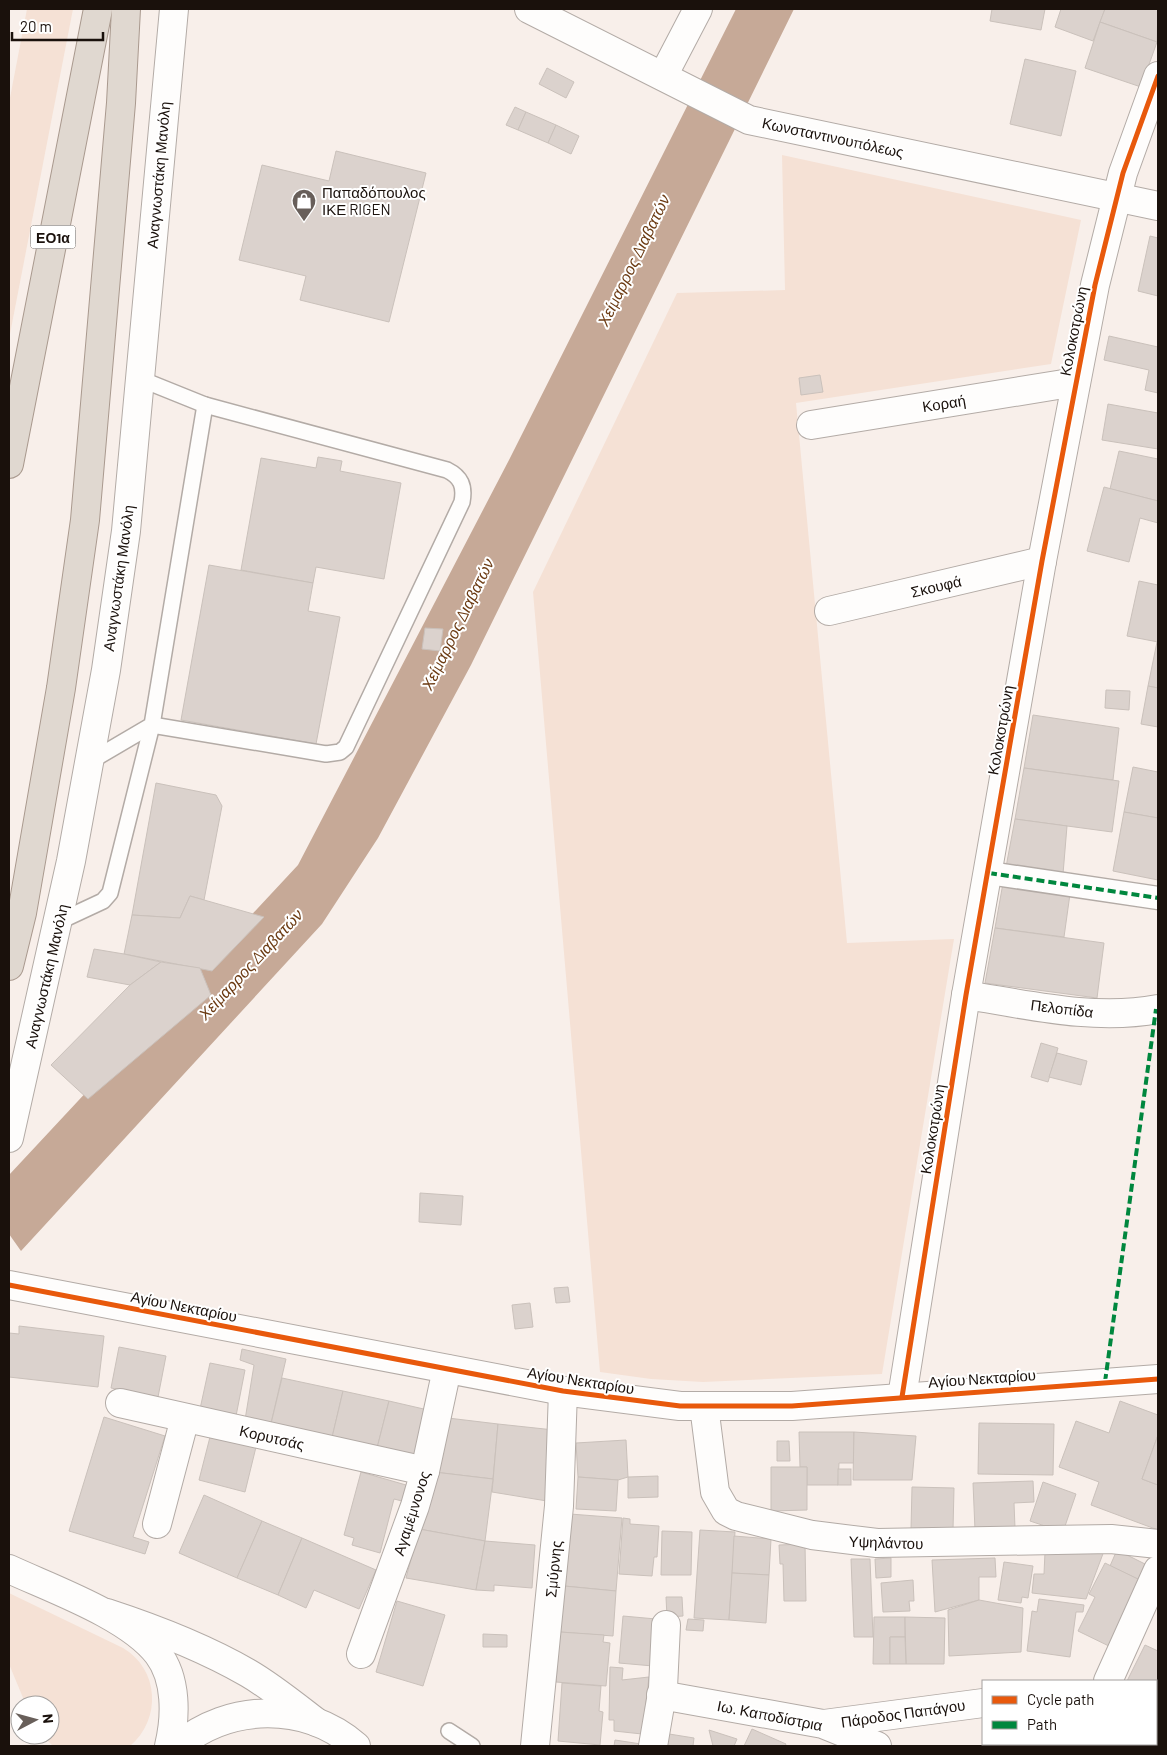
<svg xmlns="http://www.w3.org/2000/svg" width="1167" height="1755" font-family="Barlow,sans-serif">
  <rect width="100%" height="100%" fill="#f8efea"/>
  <g fill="#f5e1d5">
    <polygon points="27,9 73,9 9,339 9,103"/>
    <polygon points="782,155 1081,220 1051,364 796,403 847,943 954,939 882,1374 703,1382 651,1379 600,1372 533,592 677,293 785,290"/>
    <path d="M9,1593L123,1648C159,1669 162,1719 130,1746H53L42,1735H50V1705H26L9,1664Z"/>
  </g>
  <polygon fill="#c6a997" points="736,9 794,9 471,665 378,838 322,924 21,1251 9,1234 9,1175 298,865 509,460"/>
  <g fill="#dbd2cd" stroke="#cac1bb">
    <polygon points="992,9 1045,9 1041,30 990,21"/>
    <polygon points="1061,9 1105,9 1093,41 1055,27"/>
    <polygon points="1105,9 1158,9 1157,42 1100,22"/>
    <polygon points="1100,22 1157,42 1141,87 1085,68"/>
    <polygon points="1025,59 1076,71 1061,136 1010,124"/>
    <polygon points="547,68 574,82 566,98 539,84"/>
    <polygon points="515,107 526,112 518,130 506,125"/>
    <polygon points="526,112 556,125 548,143 518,130"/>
    <polygon points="556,125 579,136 571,154 548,143"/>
    <polygon points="336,151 426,173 389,322 300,300 306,276 239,260 262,165 329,181"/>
    <polygon points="1150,236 1158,238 1158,296 1138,291"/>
    <polygon points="1109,336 1158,347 1158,393 1145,390 1149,370 1104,360"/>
    <polygon points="820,375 823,392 801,395 799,378"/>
    <polygon points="1108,404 1158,413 1158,449 1102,440"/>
    <polygon points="1119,451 1158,459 1158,501 1110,489"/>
    <polygon points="318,457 342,461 340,471 401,483 384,579 316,567 313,583 241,570 261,458 316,468"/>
    <polygon points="1104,487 1158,501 1158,523 1140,518 1129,562 1087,551"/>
    <polygon points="209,565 313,583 308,611 340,617 316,744 181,720"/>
    <polygon points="1139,581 1158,585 1158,642 1127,636"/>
    <polygon points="425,628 443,629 440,651 422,649"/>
    <polygon points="1157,642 1158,642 1158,688 1148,686"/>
    <polygon points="1148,686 1158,688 1158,727 1141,724"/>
    <polygon points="1106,690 1130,691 1129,710 1105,708"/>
    <polygon points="1033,715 1119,728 1113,780 1024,768"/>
    <polygon points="1133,767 1158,772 1158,818 1124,812"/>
    <polygon points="1024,768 1119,781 1112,832 1015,819"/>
    <polygon points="156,783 216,795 222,806 204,900 190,896 180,918 132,915"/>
    <polygon points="1124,812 1158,818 1158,880 1113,871"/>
    <polygon points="1015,819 1067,826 1063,874 1006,867"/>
    <polygon points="1003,883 1070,894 1064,937 995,928"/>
    <polygon points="190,896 264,917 212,971 124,954 132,915 180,918"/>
    <polygon points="995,928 1104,943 1097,998 985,983"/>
    <polygon points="94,949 124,954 161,962 130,985 87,977"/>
    <polygon points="161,962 200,968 211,995 88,1099 51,1065 130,985"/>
    <polygon points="1041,1043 1058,1048 1048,1082 1031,1077"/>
    <polygon points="1057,1053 1087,1061 1081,1085 1049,1077"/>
    <polygon points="420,1193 463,1196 461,1225 419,1222"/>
    <polygon points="568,1287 570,1302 556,1303 554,1288"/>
    <polygon points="530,1303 533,1327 515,1329 512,1305"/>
    <polygon points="19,1326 104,1336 98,1387 9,1377 9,1333 19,1334"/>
    <polygon points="119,1347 166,1356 158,1397 111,1388"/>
    <polygon points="242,1349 286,1359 269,1432 244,1426 254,1365 240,1360"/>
    <polygon points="210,1363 245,1370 236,1416 200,1409"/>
    <polygon points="282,1378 343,1391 330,1446 269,1432"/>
    <polygon points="343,1391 389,1401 375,1456 330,1446"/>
    <polygon points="389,1401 428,1410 415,1465 375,1456"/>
    <polygon points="1120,1401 1158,1415 1158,1435 1142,1479 1158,1485 1158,1530 1091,1505 1099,1482 1059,1467 1076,1421 1109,1433"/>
    <polygon points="104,1417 165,1436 133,1537 149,1542 145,1554 69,1531"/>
    <polygon points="448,1418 498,1424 493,1479 434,1472"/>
    <polygon points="979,1423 1054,1424 1053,1475 978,1474"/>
    <polygon points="498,1424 554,1430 547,1501 492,1492"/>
    <polygon points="799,1432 854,1432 854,1463 839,1463 838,1485 807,1485 807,1467 800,1467"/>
    <polygon points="854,1432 916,1436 912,1480 853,1480"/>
    <polygon points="1158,1435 1158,1485 1142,1479"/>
    <polygon points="210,1437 256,1447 245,1492 199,1480"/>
    <polygon points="626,1440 628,1477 618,1480 578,1477 576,1443"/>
    <polygon points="777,1441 789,1441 790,1461 777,1461"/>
    <polygon points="771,1467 807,1467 807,1510 771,1511"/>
    <rect x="838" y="1469" width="13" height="16"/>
    <polygon points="361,1472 406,1485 402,1501 394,1499 380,1553 352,1545 354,1538 344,1535"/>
    <polygon points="434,1472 493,1479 485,1541 419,1529"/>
    <polygon points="658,1476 658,1497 628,1498 628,1477"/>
    <polygon points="578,1477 618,1480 616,1511 576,1509"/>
    <polygon points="1033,1481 1034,1502 1014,1503 1015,1528 975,1530 973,1483"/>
    <polygon points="1043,1482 1076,1494 1063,1532 1030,1521"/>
    <polygon points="912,1487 954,1488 953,1530 911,1529"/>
    <polygon points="204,1495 262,1521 237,1578 179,1553"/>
    <polygon points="570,1514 622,1518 616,1591 564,1586"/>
    <polygon points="623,1518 630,1519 630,1524 659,1526 657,1557 654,1557 652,1576 619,1574"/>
    <polygon points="262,1521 302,1538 278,1595 237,1578"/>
    <polygon points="419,1529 485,1541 476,1590 406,1578"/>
    <polygon points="700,1530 735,1532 729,1620 694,1618"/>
    <polygon points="662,1531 692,1532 691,1575 661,1575"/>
    <polygon points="734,1536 771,1539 769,1575 732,1573"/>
    <polygon points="302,1538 376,1570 359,1609 314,1590 306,1608 278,1595"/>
    <polygon points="485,1541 535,1545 532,1588 494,1585 494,1591 476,1590"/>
    <polygon points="805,1544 806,1601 784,1601 783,1564 780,1564 779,1545"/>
    <polygon points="1117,1550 1149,1566 1142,1581 1110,1566"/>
    <polygon points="1104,1551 1086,1599 1032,1593 1034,1574 1044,1574 1045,1552"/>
    <polygon points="891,1558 891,1577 876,1578 875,1559"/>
    <polygon points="995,1558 996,1577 979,1577 979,1600 935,1612 932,1560"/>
    <polygon points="851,1559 870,1559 873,1637 854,1637"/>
    <polygon points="1004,1562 1033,1566 1028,1598 1022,1597 1021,1603 998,1600"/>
    <polygon points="1105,1563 1142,1581 1115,1649 1078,1631 1095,1597 1089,1594"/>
    <polygon points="732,1573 769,1575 766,1623 729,1620"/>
    <polygon points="913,1580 914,1601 909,1601 910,1611 883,1612 881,1583"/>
    <polygon points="564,1586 616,1591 613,1636 560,1632"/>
    <polygon points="666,1597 682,1597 683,1616 667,1617"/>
    <polygon points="1039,1599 1084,1605 1083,1612 1076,1612 1070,1657 1027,1651 1032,1611 1037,1612"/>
    <polygon points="979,1600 1023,1608 1021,1652 949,1656 948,1610"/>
    <polygon points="397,1601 445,1615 423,1686 376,1672"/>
    <polygon points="623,1616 656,1619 653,1666 619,1663"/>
    <polygon points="874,1617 905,1617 905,1637 890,1637 890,1664 873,1664"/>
    <polygon points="905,1617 945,1618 944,1664 906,1664"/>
    <polygon points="688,1619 704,1620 703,1631 686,1630"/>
    <polygon points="560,1632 604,1635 603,1642 610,1643 606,1686 556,1682"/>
    <polygon points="483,1634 507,1635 507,1647 483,1647"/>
    <polygon points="890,1637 905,1637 906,1664 890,1664"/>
    <polygon points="1145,1645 1158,1651 1158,1692 1156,1697 1156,1681 1127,1681"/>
    <polygon points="610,1667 623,1668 622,1680 649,1677 642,1734 614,1731 614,1720 609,1720"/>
    <polygon points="562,1683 601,1686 599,1711 603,1712 600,1745 558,1741"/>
    <polygon points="1158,1692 1158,1746 1132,1746 1132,1744 1156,1744 1156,1697"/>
    <polygon points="752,1729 786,1744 785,1746 744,1746"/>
    <polygon points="709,1730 737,1739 734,1746 713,1746"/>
    <polygon points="663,1733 694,1738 693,1746 662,1746"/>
    <polygon points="615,1740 641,1744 640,1746 614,1746"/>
    <polygon points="995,1744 1022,1744 1027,1746 994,1746"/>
  </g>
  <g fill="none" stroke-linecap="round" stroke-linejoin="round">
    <defs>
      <g id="service">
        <polyline points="89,762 152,725 205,405 138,378"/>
        <path d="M58,922L103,901L110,893L152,725L326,754L340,752L346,747L462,502C465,486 461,477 447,470L205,405"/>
        <polyline points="449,1731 472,1746"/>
      </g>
      <polyline id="pedestrian" points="989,873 1158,898"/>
      <g id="minor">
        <polyline points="663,76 698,9"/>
        <polyline points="811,425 1076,382"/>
        <polyline points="829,611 1042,561"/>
        <path d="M966,995C1029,1005 1095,1021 1158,1009"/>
        <polyline points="902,1397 966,995 1042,561 1095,285 1123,173 1158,76"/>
        <polyline points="120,1403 425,1471"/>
        <polyline points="704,1406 715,1492 726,1511 736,1516 812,1535 877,1543 1111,1539 1158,1544"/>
        <polyline points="157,1524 185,1418"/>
        <polyline points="361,1654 415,1506 425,1471 447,1369"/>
        <polyline points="1108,1681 1158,1570"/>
        <polyline points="661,1695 823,1724 877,1746"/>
        <polyline points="824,1724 983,1703"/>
        <polyline points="1108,1744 1112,1746"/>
        <polyline points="535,1746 559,1506 563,1391"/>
        <polyline points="653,1746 663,1688 666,1625"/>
        <polyline points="1076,1746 1077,1744"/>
      </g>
      <g id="tertiary">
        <polyline points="529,9 749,120 1158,206"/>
        <polyline points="9,1138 71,861 106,670 126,531 174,9"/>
        <polyline points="9,1285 563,1391 680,1406 792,1406 1158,1379"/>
        <path d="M9,1569C52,1589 129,1616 158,1654C177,1679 176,1717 169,1746"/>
      </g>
      <g id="secondary">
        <path d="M107,1613C156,1629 203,1647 248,1673C272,1687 294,1705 316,1722"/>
        <path d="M178,1746C230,1703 305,1702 356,1746"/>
      </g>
      <g id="trunk">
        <polyline points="9,464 98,9"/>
        <polyline points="9,966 22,913 61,688 85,520 121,103 126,9"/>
      </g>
    </defs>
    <use href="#service" stroke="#b3aba6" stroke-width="18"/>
    <use href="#pedestrian" stroke="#b3aba6" stroke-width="25"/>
    <use href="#minor" stroke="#b3aba6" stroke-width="30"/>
    <use href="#tertiary" stroke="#b3aba6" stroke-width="30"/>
    <use href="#secondary" stroke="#b3aba6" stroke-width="30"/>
    <use href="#trunk" stroke="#a9998e" stroke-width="30"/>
    <use href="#service" stroke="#fefdfc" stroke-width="15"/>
    <use href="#pedestrian" stroke="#fefdfc" stroke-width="22"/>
    <use href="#minor" stroke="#fefdfc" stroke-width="28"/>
    <use href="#tertiary" stroke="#fefdfc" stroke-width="28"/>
    <use href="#secondary" stroke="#fefdfc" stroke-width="28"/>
    <use href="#trunk" stroke="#e0d8d0" stroke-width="28"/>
    <g stroke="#00873e" stroke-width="4" stroke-dasharray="8 4" stroke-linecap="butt">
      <polyline points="989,873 1158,898"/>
      <polyline points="1105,1382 1156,1009"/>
    </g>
    <defs>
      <g id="cycleway">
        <polyline points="9,1285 563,1391 680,1406 792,1406 1158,1379"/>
        <polyline points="902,1397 966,995 1042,561 1095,285 1123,173 1158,76"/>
      </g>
    </defs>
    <use href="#cycleway" stroke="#fff" stroke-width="8"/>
    <use href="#cycleway" stroke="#e8590c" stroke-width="5"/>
  </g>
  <defs>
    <symbol id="shop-pin" viewBox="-11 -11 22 30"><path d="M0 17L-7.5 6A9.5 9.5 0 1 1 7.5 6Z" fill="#685f5a" stroke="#fff"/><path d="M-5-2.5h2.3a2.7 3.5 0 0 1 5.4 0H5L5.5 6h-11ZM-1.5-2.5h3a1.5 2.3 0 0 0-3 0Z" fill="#fff"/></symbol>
  </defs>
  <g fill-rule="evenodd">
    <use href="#shop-pin" x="290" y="187" width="28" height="38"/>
  </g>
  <g text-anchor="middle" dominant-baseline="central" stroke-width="4" stroke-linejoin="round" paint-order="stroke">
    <rect fill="#fff" stroke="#5f5855" stroke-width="1" x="30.5" y="225.5" width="45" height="23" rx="4"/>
    <g font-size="14" font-weight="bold" fill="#1a110c">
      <text x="53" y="237">ΕΟ1α</text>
    </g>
    <g font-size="15" fill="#1a110c" stroke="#fff">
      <text transform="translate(833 137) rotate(12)">Κωνσταντινουπόλεως</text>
      <text transform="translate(158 175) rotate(-85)">Αναγνωστάκη Μανόλη</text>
      <text transform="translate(1073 331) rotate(-79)">Κολοκοτρώνη</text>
      <text transform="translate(944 403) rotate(-9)">Κοραή</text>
      <text transform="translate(118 578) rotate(-82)">Αναγνωστάκη Μανόλη</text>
      <text transform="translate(936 586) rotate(-13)">Σκουφά</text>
      <text transform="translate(1000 730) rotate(-80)">Κολοκοτρώνη</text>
      <text transform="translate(46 976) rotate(-77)">Αναγνωστάκη Μανόλη</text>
      <text transform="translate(1062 1008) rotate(7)">Πελοπίδα</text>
      <text transform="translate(932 1129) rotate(-81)">Κολοκοτρώνη</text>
      <text transform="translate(184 1306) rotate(11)">Αγίου Νεκταρίου</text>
      <text transform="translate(982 1378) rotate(-4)">Αγίου Νεκταρίου</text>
      <text transform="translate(581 1380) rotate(9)">Αγίου Νεκταρίου</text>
      <text transform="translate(272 1437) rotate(13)">Κορυτσάς</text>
      <text transform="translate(411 1513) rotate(-72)">Αγαμέμνονος</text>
      <text transform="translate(886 1542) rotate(2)">Υψηλάντου</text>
      <text transform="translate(553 1569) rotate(-84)">Σμύρνης</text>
      <text transform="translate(903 1713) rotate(-8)">Πάροδος Παπάγου</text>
      <text transform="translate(770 1715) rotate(11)">Ιω. Καποδίστρια</text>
    </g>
    <g font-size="15" fill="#1a110c" stroke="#fff" text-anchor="start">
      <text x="322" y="192">Παπαδόπουλος<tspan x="322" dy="17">ΙΚΕ RIGEN</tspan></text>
    </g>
    <g font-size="16" font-style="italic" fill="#6b3a12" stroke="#fff">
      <text transform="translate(633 260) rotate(-64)">Χείμαρρος Διαβατών</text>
      <text transform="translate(457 624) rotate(-64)">Χείμαρρος Διαβατών</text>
      <text transform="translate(250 964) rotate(-47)">Χείμαρρος Διαβατών</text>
    </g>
  </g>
  <rect width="1167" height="1755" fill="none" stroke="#1a110c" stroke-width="20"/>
  <rect x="982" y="1680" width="175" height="65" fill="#ffffff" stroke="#a3a09e"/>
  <rect x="992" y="1696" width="25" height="8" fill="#e8590c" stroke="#a3a09e"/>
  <text x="1027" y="1705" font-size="15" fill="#1a110c">Cycle path</text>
  <rect x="992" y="1721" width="25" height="8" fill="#00873e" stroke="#a3a09e"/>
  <text x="1027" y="1730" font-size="15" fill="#1a110c">Path</text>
  <g transform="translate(35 1720) rotate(84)"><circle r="24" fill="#ffffff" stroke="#a3a09e"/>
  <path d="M0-4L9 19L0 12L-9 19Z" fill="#685f5a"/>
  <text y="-8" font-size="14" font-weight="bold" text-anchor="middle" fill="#1a110c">N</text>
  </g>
  <path d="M12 32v8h91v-8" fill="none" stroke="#1a110c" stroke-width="2.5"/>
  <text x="20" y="32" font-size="15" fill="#1a110c" stroke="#ffffff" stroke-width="4" paint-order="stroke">20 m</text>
</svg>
